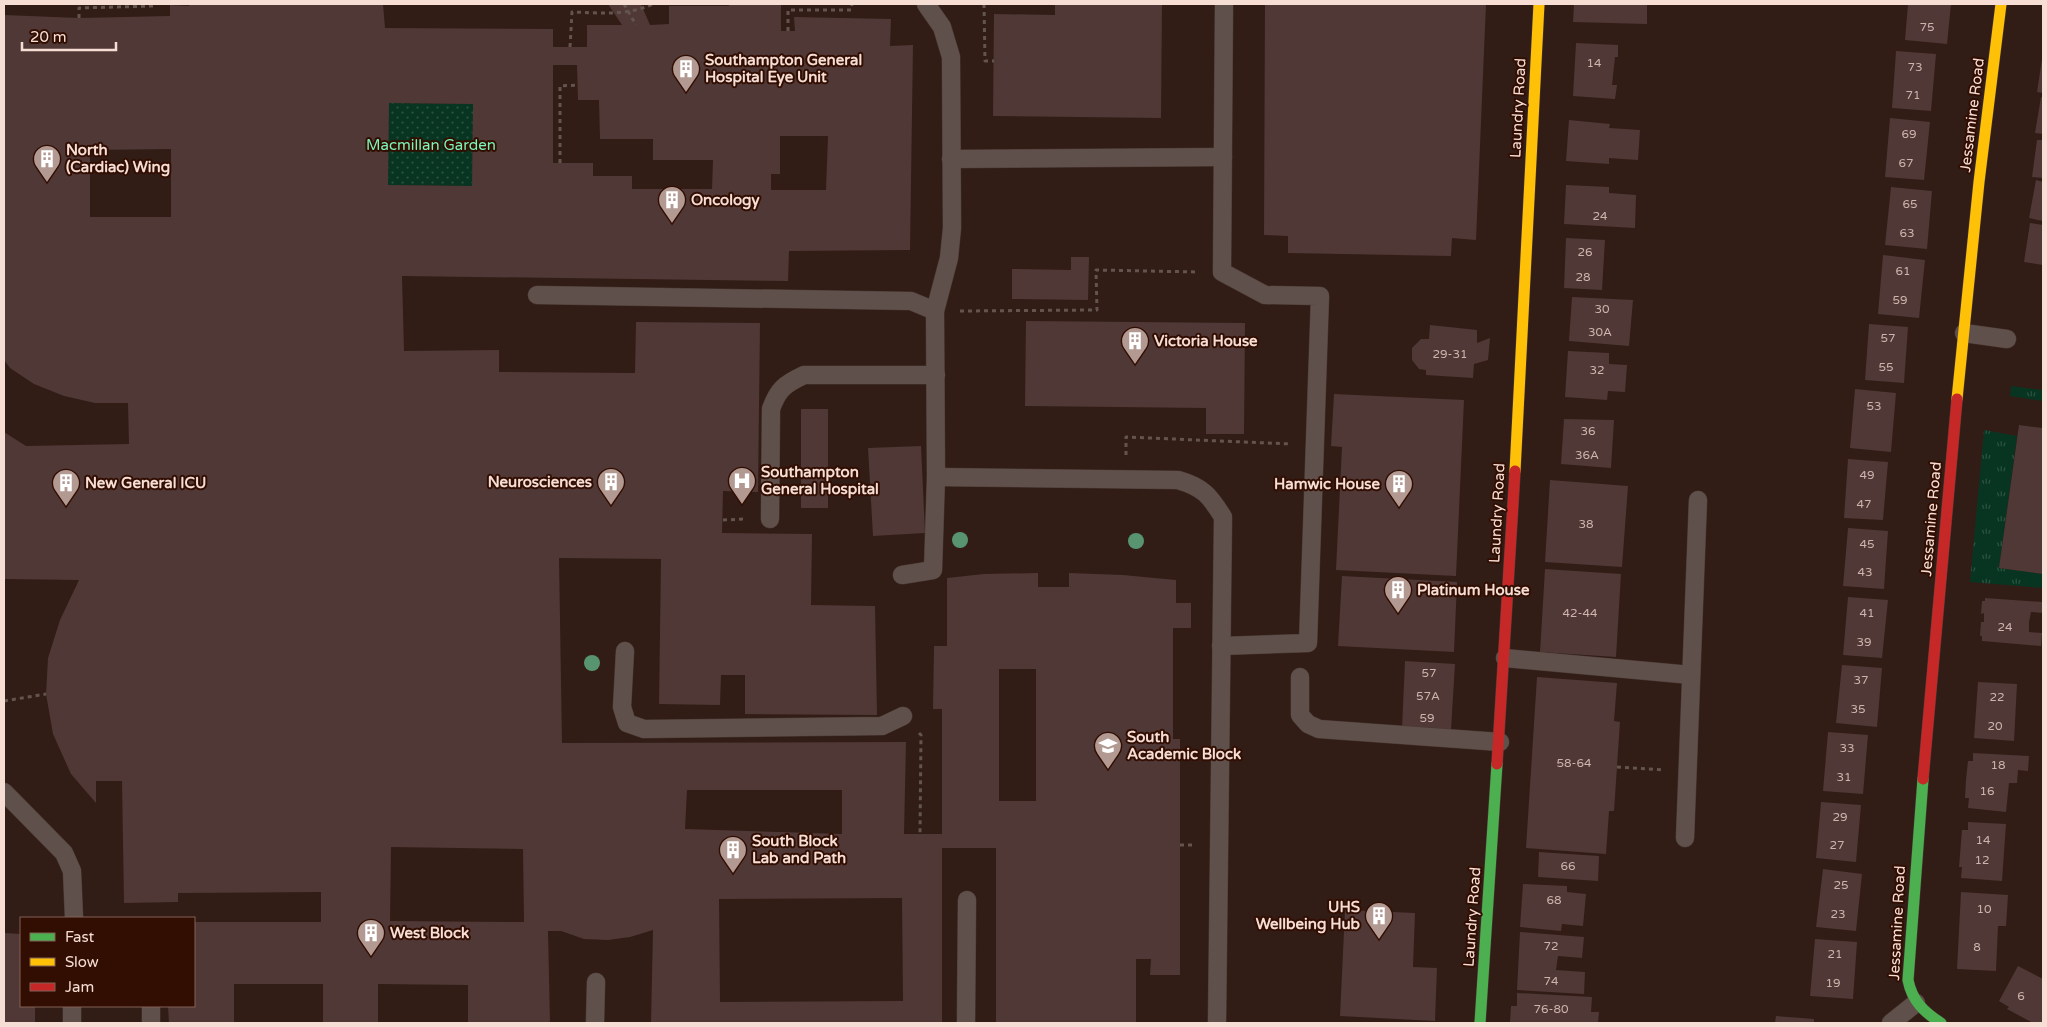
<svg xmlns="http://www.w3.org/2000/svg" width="2047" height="1027" font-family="'Varela Round',sans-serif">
  <defs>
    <pattern id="grass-tufts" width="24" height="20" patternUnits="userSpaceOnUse" patternTransform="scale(1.25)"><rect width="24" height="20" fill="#073521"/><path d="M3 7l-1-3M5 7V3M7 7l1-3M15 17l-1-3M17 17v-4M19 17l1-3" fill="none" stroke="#2c5240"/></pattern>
    <pattern id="park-dots" width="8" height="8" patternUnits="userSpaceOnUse" patternTransform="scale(1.25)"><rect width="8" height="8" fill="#073521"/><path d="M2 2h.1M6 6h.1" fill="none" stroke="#2c5240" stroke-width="1.8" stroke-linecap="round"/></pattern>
  </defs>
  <rect width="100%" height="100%" fill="#311d16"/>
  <g fill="url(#grass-tufts)">
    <polygon points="2011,386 2043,390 2043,401 2010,396"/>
    <polygon points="1984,430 2017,436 1999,568 2043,574 2043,588 1970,582"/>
  </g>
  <polygon fill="url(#park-dots)" points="389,103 473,104 472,186 388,185"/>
  <g fill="#503836" fill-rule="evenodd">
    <path d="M189,4H383L385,28L553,29V47H587V25H622L608,4H641L650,25L669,24V6H729V4H781V31H795L794,17L891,19L890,46L913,45L910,250L789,251L788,281L402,276L404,351L499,350V372L635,373L636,322L760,323L758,492L723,491L722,533L812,534L811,605L875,606L877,715L745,714V675H721L720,705L659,704L661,559L559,558L562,743L906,742L904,834H942V709H933L934,646H947V578L984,574L1038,573V587H1069V573L1123,575L1176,580V603H1191V628H1173V739H1180V975H1150L1151,959H1136V1023H996V848H942V1023H651L653,930L630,937L608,940L584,939L561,931H548L550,1023H468V985L378,984V1023H323V984H234V1023H169L168,1006H194V922H321V892L178,893V902L124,903L122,781H96V803L71,774L53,734L46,694L48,658L60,620L79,580L4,579V432L26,446L129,444L128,403H95L64,396L34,384L10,368L4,360V15L79,18L170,16V5L189,6ZM553,65H577L578,100H599L600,139H653V160H713L712,189H632V176H593V163H553ZM389,103L473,104L472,186L388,185ZM780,136H828L826,190H771V174H780ZM171,149V217H90V150ZM999,669H1036V801H999ZM687,790H842V834L685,829ZM391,847L523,849L524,922L390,921ZM902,898L903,1001L720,1002L719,899Z"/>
    <polygon points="1055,4 1162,4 1161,118 993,116 994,14 1055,15"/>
    <polygon points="1265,4 1486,4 1476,240 1452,238 1451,256 1288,253 1288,236 1264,235"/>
    <polygon points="1574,4 1647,4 1647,24 1573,22"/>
    <polygon points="1908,4 1951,4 1947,44 1905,40"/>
    <polygon points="1576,43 1618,45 1618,57 1615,57 1612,85 1617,85 1615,99 1573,96"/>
    <polygon points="1896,51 1936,54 1931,111 1892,108"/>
    <polygon points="2042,59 2043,60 2043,93 2037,92"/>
    <polygon points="2041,97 2043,98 2043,134 2035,133"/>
    <polygon points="1890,118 1930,122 1924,180 1885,177"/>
    <polygon points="1569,120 1610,124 1609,128 1640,130 1638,160 1609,158 1609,164 1566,161"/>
    <polygon points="2037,140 2043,140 2043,178 2032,177"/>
    <polygon points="2036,180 2043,182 2043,221 2029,218"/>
    <polygon points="1566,185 1609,187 1609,193 1636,195 1635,228 1564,224"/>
    <polygon points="1891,187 1932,191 1927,249 1885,245"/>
    <polygon points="2030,223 2043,225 2043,265 2024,262"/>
    <polygon points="1566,238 1605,240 1602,290 1564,288"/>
    <polygon points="1883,255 1925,260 1919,318 1878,314"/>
    <polygon points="1071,257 1089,257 1088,300 1012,299 1012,269 1071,270"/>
    <polygon points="1572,297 1633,300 1629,346 1569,341"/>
    <polygon points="1026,321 1245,323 1244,434 1206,434 1206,408 1025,406"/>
    <polygon points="1869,324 1908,327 1904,383 1865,380"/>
    <polygon points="1430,325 1477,330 1477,343 1490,338 1488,360 1474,364 1473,378 1426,375 1426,370 1419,369 1412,360 1412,348 1421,339 1429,339"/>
    <polygon points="1568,351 1609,353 1609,364 1627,365 1625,392 1608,391 1607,400 1565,397"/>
    <polygon points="1855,389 1896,393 1891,452 1850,448"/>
    <polygon points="1334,394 1464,400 1456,576 1336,570 1342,447 1331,446"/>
    <rect x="801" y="409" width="27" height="99"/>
    <polygon points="1564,419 1614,420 1611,468 1561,464"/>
    <polygon points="2019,425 2043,428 2043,574 1999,568"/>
    <polygon points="921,446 925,533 873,536 868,448"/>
    <polygon points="1848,459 1888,462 1883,520 1844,518"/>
    <polygon points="1550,480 1628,486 1622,567 1545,562"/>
    <polygon points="1848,528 1888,531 1884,589 1843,586"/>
    <polygon points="1545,569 1621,574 1616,657 1540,652"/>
    <polygon points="1342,576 1457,582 1454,652 1338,646"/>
    <polygon points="1848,597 1888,600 1882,658 1843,655"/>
    <polygon points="1985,598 2043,602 2043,613 2031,612 2029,622 2029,632 2042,633 2041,646 1982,641 1982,636 1980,636 1981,622 1984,622 1984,613 1981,614 1982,601 1985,601"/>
    <polygon points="1405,661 1455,664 1451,730 1402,728"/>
    <polygon points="1842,665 1882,668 1877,727 1836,723"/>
    <polygon points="1537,677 1617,683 1614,721 1620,722 1614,811 1609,811 1606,854 1526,848"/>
    <polygon points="1978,682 2017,684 2014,741 1974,738"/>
    <polygon points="1828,732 1868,735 1863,794 1823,791"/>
    <polygon points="1973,753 2029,756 2028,771 2018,770 2017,783 2009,783 2006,812 1968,808 1969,798 1965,798 1966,780 1968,761 1973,761"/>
    <polygon points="1821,802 1861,805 1856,862 1816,858"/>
    <polygon points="1968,822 2006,824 2002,881 1961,878 1962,867 1959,867 1962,830 1968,830"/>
    <polygon points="1539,852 1599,856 1598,881 1538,877"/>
    <polygon points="1823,869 1862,874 1856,931 1816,927"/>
    <polygon points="1523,884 1567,886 1567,892 1586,894 1583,926 1562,924 1561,931 1520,927"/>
    <polygon points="1961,892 2008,895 2006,926 1998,926 1996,971 1957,969"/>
    <polygon points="1345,910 1415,913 1413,967 1437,968 1435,1021 1340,1016"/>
    <polygon points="1520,932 1584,937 1582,958 1558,956 1556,970 1585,972 1584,994 1517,990"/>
    <polygon points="4,933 21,934 21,1006 35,1006 35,1023 4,1023"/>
    <polygon points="1815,939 1857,942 1853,999 1810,996"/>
    <polygon points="2018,966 2043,979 2043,1023 2033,1023 2007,1009 2009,1007 1999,1001"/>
    <polygon points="1517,993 1592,997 1591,1012 1599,1012 1598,1023 1510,1023 1511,1006 1517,1006"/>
    <polygon points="1776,1016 1814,1019 1814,1023 1775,1023"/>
  </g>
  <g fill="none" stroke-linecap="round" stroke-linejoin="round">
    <defs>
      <g id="lane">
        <polyline points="951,159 1223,157"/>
        <polyline points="537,295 911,301 935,311"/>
        <polyline points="1964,333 2007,339"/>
        <path d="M936,477L1178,480C1203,487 1210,496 1223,517L1217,1023"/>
        <path d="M770,519L771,409C778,389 785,384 804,375H936"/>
        <polyline points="902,575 933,570 936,477 935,311 949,258 952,228 951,57 942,27 926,4"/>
        <polyline points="1221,646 1308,643 1320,296 1265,295 1222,272 1224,4"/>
        <polyline points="625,651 622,707 627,723 644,729 882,726 903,716"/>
        <polyline points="1505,658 1691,675"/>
        <polyline points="1300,677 1300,715 1308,724 1319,729 1500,742"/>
        <polyline points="4,792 64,853 72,871 74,918"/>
        <polyline points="1685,838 1698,500"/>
        <polyline points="72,1023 72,1006"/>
        <polyline points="151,1023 151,1006"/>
        <polyline points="595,1023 596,982"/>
        <polyline points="966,1023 967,900"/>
        <polyline points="1891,1023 1916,1003"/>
      </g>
      <g id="fast">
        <path d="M1923,779L1908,980C1912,1001 1924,1012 1941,1023"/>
        <polyline points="1480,1023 1497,764"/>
      </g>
      <g id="slow">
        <polyline points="1957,399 1979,182 2001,4"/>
        <polyline points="1515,471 1539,4"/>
      </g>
      <g id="jam">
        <polyline points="1497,764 1515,471"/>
        <polyline points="1923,779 1957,399"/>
      </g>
    </defs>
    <use href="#lane" stroke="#493833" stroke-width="19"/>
    <use href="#fast" stroke="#493833" stroke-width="12"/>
    <use href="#slow" stroke="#493833" stroke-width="12"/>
    <use href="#jam" stroke="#493833" stroke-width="12"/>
    <g stroke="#64544e" stroke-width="3" stroke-dasharray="4 4" stroke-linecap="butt">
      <polyline points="624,4 636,25"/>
      <polyline points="984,4 985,61 994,61"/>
      <polyline points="79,18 79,8 153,6 154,4"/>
      <polyline points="788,31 788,10 851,10 852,4"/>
      <path d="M570,47L572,12C600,13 627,16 653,4"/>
      <polyline points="560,163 560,86 578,85"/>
      <polyline points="960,311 1097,310 1096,270 1199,272"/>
      <polyline points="1126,455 1126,437 1291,444"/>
      <polyline points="723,520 745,519"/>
      <polyline points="4,701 46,694"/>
      <polyline points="919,733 921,735 920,834"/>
      <polyline points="1617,767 1664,770"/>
      <polyline points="1180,845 1194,845"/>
    </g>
    <use href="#lane" stroke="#60504b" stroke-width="18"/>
    <use href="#fast" stroke="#4caf50" stroke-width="11"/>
    <use href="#slow" stroke="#ffc107" stroke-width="11"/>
    <use href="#jam" stroke="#c62828" stroke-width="11"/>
  </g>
  <g fill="#599470">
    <circle cx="960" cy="540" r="8"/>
    <circle cx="1136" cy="541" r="8"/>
    <circle cx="592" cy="663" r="8"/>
  </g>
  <defs>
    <symbol id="building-pin" viewBox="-11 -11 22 30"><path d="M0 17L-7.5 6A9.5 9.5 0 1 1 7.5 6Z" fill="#b29a92" stroke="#320e02"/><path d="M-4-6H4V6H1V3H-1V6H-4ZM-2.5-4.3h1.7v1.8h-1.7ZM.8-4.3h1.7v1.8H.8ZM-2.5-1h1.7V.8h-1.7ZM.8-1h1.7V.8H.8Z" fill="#fff"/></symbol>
    <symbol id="hospital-pin" viewBox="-11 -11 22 30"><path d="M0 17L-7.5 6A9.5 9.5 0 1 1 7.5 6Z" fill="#b29a92" stroke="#320e02"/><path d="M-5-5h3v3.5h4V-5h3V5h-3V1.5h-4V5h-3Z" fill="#fff"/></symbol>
    <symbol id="university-pin" viewBox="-11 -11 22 30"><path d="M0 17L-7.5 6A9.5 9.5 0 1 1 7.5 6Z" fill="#b29a92" stroke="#320e02"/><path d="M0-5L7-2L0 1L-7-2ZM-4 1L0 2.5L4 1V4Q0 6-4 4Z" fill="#fff"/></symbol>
  </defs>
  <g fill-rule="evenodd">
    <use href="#building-pin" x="670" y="53" width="32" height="43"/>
    <use href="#building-pin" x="31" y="143" width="32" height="43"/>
    <use href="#building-pin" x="656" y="184" width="32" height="43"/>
    <use href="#building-pin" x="1119" y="325" width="32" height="43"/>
    <use href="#hospital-pin" x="726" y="465" width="32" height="43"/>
    <use href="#building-pin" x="595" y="466" width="32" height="43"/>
    <use href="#building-pin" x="50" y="467" width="32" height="43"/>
    <use href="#building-pin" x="1383" y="468" width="32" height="43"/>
    <use href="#building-pin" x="1382" y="574" width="32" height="43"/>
    <use href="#university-pin" x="1092" y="730" width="32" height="43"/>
    <use href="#building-pin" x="717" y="834" width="32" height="43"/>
    <use href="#building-pin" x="1363" y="900" width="32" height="43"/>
    <use href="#building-pin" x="355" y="917" width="32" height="43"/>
  </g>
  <g text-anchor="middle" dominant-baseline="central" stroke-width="4" stroke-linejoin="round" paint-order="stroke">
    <g font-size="12" fill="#cdb4ad">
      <text x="1927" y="27">75</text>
      <text x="1594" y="63">14</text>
      <text x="1915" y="67">73</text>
      <text x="1913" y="95">71</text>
      <text x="1909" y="134">69</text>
      <text x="1906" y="163">67</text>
      <text x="1910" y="204">65</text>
      <text x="1600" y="216">24</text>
      <text x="1907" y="233">63</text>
      <text x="1585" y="252">26</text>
      <text x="1903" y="271">61</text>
      <text x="1583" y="277">28</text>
      <text x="1900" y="300">59</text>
      <text x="1602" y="309">30</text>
      <text x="1600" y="332">30A</text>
      <text x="1888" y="338">57</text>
      <text x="1450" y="354">29-31</text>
      <text x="1886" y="367">55</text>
      <text x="1597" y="370">32</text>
      <text x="1874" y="406">53</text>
      <text x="1588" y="431">36</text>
      <text x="1587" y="455">36A</text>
      <text x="1867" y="475">49</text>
      <text x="1864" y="504">47</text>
      <text x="1586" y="524">38</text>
      <text x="1867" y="544">45</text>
      <text x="1865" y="572">43</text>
      <text x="1580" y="613">42-44</text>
      <text x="1867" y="613">41</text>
      <text x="2005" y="627">24</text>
      <text x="1864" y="642">39</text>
      <text x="1429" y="673">57</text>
      <text x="1861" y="680">37</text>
      <text x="1428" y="696">57A</text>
      <text x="1997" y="697">22</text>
      <text x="1858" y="709">35</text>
      <text x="1427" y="718">59</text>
      <text x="1995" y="726">20</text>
      <text x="1847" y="748">33</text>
      <text x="1574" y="763">58-64</text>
      <text x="1998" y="765">18</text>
      <text x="1844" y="777">31</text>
      <text x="1987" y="791">16</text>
      <text x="1840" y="817">29</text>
      <text x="1983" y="840">14</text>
      <text x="1837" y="845">27</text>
      <text x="1982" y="860">12</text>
      <text x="1568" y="866">66</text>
      <text x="1841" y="885">25</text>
      <text x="1554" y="900">68</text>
      <text x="1984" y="909">10</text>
      <text x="1838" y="914">23</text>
      <text x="1551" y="946">72</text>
      <text x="1977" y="947">8</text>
      <text x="1835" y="954">21</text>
      <text x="1551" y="981">74</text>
      <text x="1833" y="983">19</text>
      <text x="2021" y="996">6</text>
      <text x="1551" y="1009">76-80</text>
    </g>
    <g font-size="15" font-weight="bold" fill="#f7ded5" stroke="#320e02" text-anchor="start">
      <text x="705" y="60">Southampton General<tspan x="705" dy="17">Hospital Eye Unit</tspan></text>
      <text x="66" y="150">North<tspan x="66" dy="17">(Cardiac) Wing</tspan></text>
      <text x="691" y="200">Oncology</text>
      <text x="1154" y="341">Victoria House</text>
      <text x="761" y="472">Southampton<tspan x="761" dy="17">General Hospital</tspan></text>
      <text x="592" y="482" text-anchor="end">Neurosciences</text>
      <text x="85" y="483">New General ICU</text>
      <text x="1380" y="484" text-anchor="end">Hamwic House</text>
      <text x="1417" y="590">Platinum House</text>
      <text x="1127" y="737">South<tspan x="1127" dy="17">Academic Block</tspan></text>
      <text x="752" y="841">South Block<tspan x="752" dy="17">Lab and Path</tspan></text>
      <text x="1360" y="907" text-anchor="end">UHS<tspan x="1360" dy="17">Wellbeing Hub</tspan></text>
      <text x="390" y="933">West Block</text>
    </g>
    <g font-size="15" fill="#f7ded5" stroke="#320e02">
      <text transform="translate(1518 108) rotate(-87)">Laundry Road</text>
      <text transform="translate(1972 115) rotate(-83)">Jessamine Road</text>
      <text transform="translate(1497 513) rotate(-87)">Laundry Road</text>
      <text transform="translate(1931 519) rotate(-85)">Jessamine Road</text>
      <text transform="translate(1472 917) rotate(-86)">Laundry Road</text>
      <text transform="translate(1897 923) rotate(-87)">Jessamine Road</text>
    </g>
    <g font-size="15" fill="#7af6ba" stroke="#320e02">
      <text x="431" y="145">Macmillan Garden</text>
    </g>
  </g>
  <rect width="2047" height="1027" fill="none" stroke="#f7ded5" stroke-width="10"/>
  <rect x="20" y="917" width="175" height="90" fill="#320e02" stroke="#816156"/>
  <rect x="30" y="933" width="25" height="8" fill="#4caf50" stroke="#816156"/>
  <text x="65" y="942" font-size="15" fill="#f7ded5">Fast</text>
  <rect x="30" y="958" width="25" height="8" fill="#ffc107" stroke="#816156"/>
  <text x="65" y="967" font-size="15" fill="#f7ded5">Slow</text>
  <rect x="30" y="983" width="25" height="8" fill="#c62828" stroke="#816156"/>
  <text x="65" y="992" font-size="15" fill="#f7ded5">Jam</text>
  <path d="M22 42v8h94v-8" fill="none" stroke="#f7ded5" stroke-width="2.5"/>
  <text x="30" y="42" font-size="15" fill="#f7ded5" stroke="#320e02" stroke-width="4" paint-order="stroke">20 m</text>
</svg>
